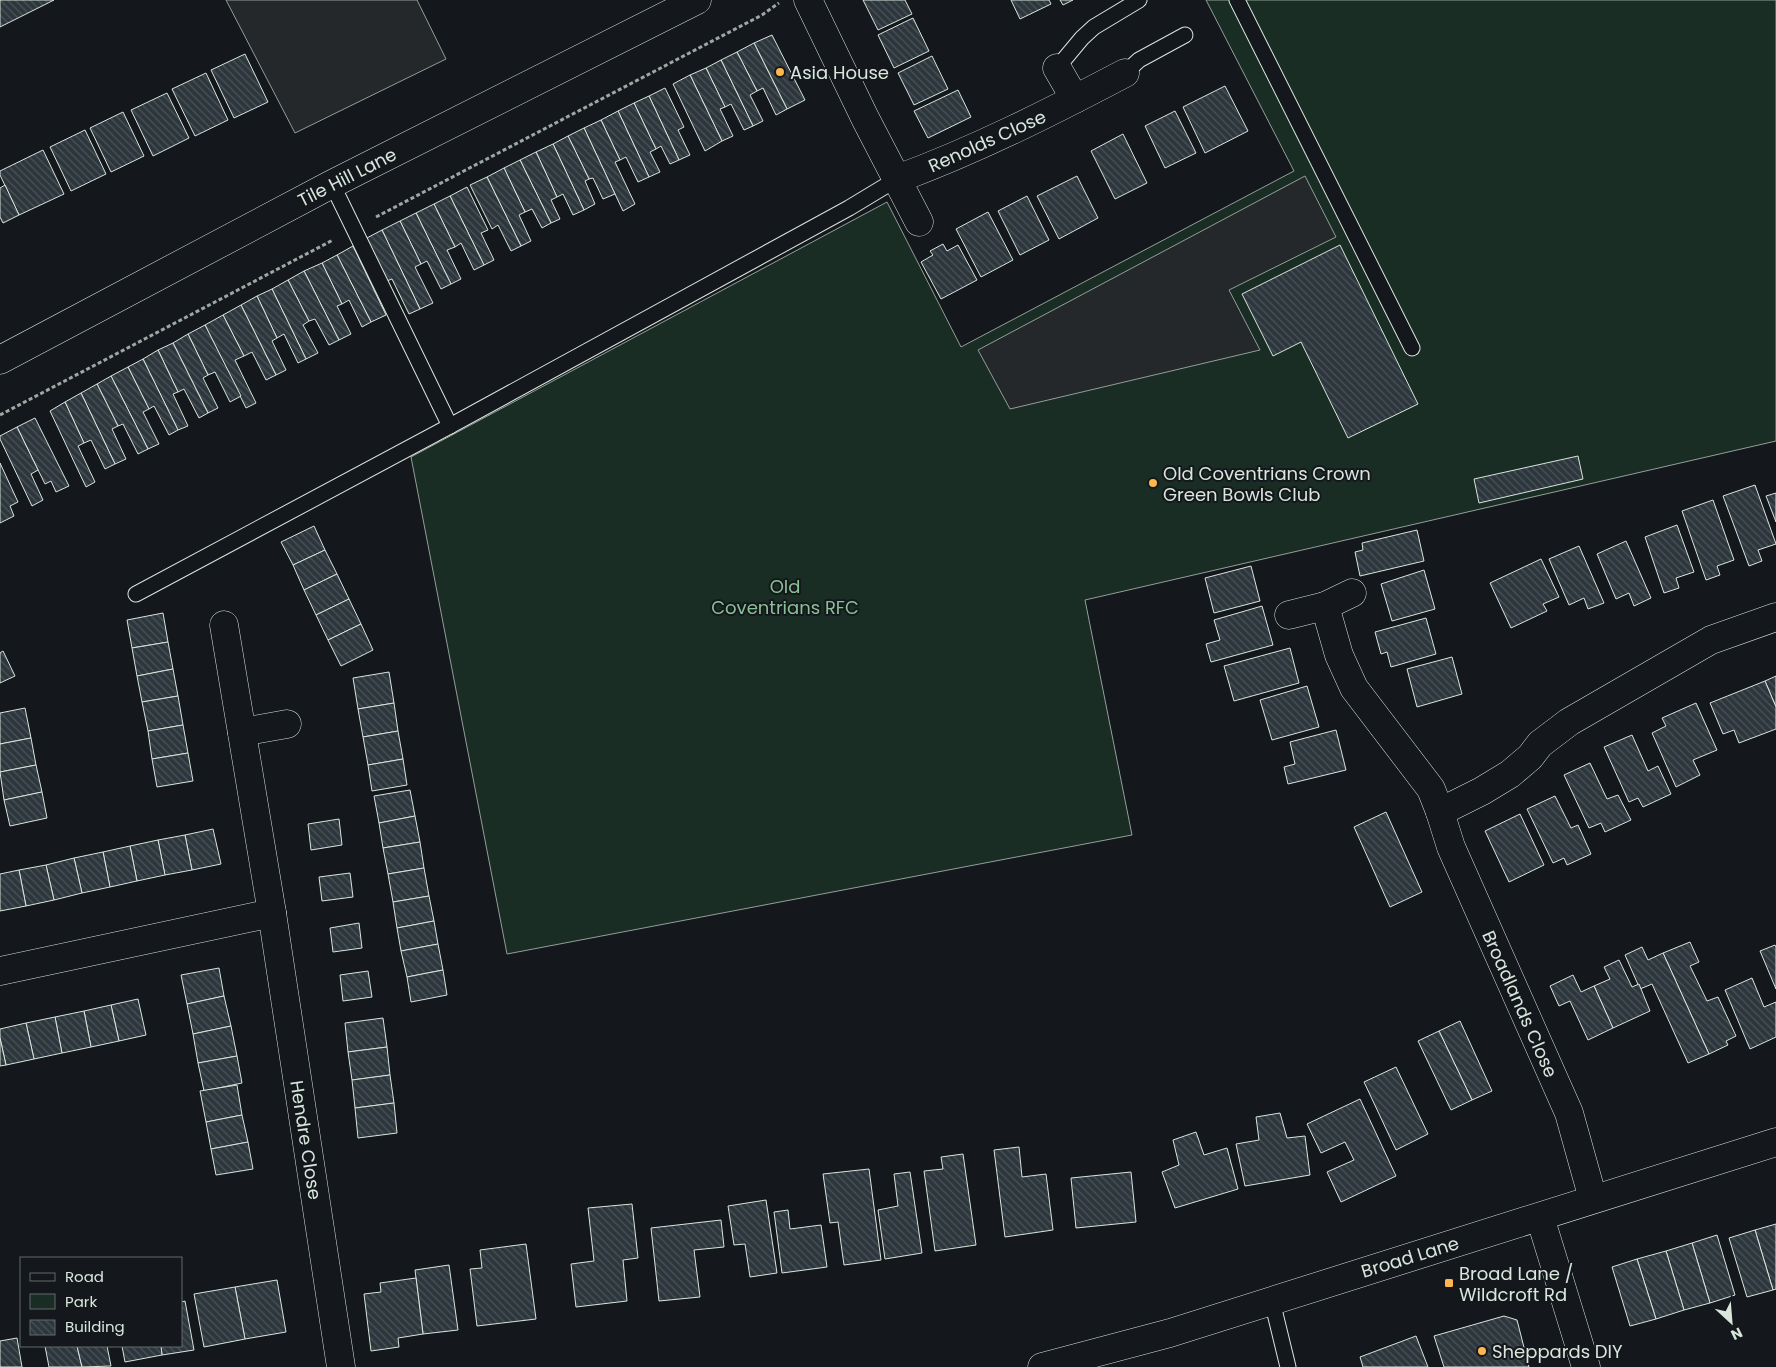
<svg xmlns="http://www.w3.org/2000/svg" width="1776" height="1367" font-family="Poppins,sans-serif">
  <defs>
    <pattern id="building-back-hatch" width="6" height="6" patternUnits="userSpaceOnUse" patternTransform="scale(1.25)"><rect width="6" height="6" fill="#2c363c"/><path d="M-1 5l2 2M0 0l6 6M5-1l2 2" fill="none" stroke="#4a5358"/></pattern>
  </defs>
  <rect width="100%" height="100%" fill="#14181c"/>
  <polygon fill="#1a2d24" stroke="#939e99" points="1206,0 1776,0 1776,441 1085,600 1132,835 507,954 411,457 887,202 961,347 1294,171"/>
  <g fill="#24282b" stroke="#939e99">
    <polygon points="226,0 417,0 446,59 295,133"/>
    <polygon points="1305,176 1336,237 1229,290 1260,350 1010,409 978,350"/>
  </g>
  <g fill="url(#building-back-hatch)" stroke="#d8e6dc">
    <polygon points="0,0 54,0 0,27"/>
    <polygon points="863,0 905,0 912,14 878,30"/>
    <polygon points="1011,0 1049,0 1051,4 1020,19"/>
    <polygon points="1060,0 1073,0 1063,5"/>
    <polygon points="913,18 929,51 894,68 878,35"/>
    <polygon points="772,35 805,100 787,109 754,43"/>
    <polygon points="754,43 787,109 776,115 763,88 757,91 737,52"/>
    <polygon points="737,52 757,91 750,95 763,121 753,126 721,60"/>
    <polygon points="245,54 268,102 234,118 211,70"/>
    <polygon points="932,56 948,89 914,105 898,73"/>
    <polygon points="721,60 753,126 744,130 731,104 725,107 706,68"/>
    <polygon points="706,68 725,107 720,109 733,136 722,141 690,75"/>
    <polygon points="206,73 228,120 195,136 172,89"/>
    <polygon points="690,75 722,141 705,151 673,84"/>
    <polygon points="1225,86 1248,131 1205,153 1183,107"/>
    <polygon points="665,88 684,127 678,130 690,155 679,160 649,96"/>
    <polygon points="958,90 971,117 928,138 914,111"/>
    <polygon points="167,93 189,138 153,156 131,110"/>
    <polygon points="649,96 679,160 670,164 661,146 656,149 634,103"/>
    <polygon points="634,103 656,149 650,152 660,172 649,177 618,111"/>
    <polygon points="618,111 649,177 638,182 626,157 620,160 601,120"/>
    <polygon points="1175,111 1196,153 1165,168 1145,126"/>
    <polygon points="123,112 144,156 111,172 90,128"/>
    <polygon points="601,120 620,160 615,162 635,204 623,211 584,128"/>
    <polygon points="584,128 615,194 603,199 593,178 589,179 568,136"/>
    <polygon points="85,130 106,174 71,191 50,147"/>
    <polygon points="1123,134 1147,183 1115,199 1091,151"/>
    <polygon points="568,136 589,179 585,181 595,204 584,210 553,144"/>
    <polygon points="553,144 584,210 573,215 563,194 557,197 536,152"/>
    <polygon points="43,150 64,194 19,215 0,175 0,171"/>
    <polygon points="536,152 557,197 551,200 560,219 551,223 520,160"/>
    <polygon points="520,160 551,223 542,228 532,209 525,212 504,168"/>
    <polygon points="504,168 525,212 519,215 531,241 521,246 487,177"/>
    <polygon points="1077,176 1098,218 1059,239 1037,196"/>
    <polygon points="487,177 521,246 511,251 498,225 492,229 470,185"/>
    <polygon points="5,185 19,215 3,223 0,217 0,188"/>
    <polygon points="467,187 488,230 481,233 494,260 484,265 450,196"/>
    <polygon points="450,196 484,265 474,270 461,243 455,247 434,204"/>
    <polygon points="1027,196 1049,240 1020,255 998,211"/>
    <polygon points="434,204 455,247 447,250 461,279 451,284 416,213"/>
    <polygon points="988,212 1013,260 981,277 956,229"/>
    <polygon points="416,213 451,284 441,289 427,261 421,264 400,221"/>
    <polygon points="400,221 421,264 415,267 433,303 420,309 382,230"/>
    <polygon points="382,230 420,309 409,314 392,279 384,282 363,240"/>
    <polygon points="943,244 947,251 958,245 977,280 941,299 921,262 933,255 930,251"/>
    <polygon points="1340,245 1418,404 1348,438 1301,342 1273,356 1242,294"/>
    <polygon points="353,246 386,315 371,322 337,255"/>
    <polygon points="337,255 371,322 362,327 349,300 342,304 322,263"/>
    <polygon points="322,263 342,304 337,306 351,334 339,340 304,271"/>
    <polygon points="304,271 339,340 329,345 315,319 309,321 288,280"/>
    <polygon points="288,280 309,321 303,325 318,353 306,359 272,289"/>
    <polygon points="272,289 306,359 298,363 284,334 277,338 257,296"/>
    <polygon points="257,296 277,338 272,341 286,370 276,375 241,305"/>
    <polygon points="241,305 276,375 266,380 252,352 244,356 223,315"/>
    <polygon points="223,315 244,356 235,360 256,403 246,408 205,325"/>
    <polygon points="205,325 241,396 230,402 215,372 208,375 188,334"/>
    <polygon points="188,334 208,375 203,378 218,408 208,413 173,343"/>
    <polygon points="173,343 208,413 199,418 184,389 178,392 158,350"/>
    <polygon points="158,350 178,392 173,394 188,426 178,430 143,359"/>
    <polygon points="143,359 178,430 169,435 154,406 149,409 128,367"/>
    <polygon points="128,367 149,409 143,412 159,444 148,449 111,376"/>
    <polygon points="111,376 148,449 138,454 123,424 118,426 97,384"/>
    <polygon points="97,384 118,426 112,429 126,459 115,464 81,393"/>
    <polygon points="81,393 115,464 105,469 91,440 84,443 65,402"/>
    <polygon points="65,402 84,443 78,446 95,482 86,487 50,411"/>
    <polygon points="35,418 69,486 56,492 51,481 45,484 17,427"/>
    <polygon points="17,427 38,470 31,474 43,500 32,506 0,439 0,436"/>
    <polygon points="1578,456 1583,479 1479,503 1474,479"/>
    <polygon points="0,463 18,502 10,506 14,516 0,523"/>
    <polygon points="1755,485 1776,544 1758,550 1762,561 1749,566 1723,496"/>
    <polygon points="1776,493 1776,522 1766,496"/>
    <polygon points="1713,500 1734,560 1717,566 1720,575 1706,580 1682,511"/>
    <polygon points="1677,525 1694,572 1676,578 1679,588 1664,593 1645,537"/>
    <polygon points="314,526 325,550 293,565 281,542"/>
    <polygon points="1417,530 1424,561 1360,576 1355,552 1363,550 1362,543"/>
    <polygon points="1626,541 1651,598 1634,606 1629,593 1616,599 1597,554"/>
    <polygon points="1579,546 1604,603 1588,609 1584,598 1569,605 1549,559"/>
    <polygon points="325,550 337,574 304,590 293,565"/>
    <polygon points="1541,559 1559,597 1543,604 1547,611 1511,628 1490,583"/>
    <polygon points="1251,566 1260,601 1214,613 1205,578"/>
    <polygon points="1424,570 1435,609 1392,621 1381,584"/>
    <polygon points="337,574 349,599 316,615 304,590"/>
    <polygon points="349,599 361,624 328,640 316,615"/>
    <polygon points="1262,606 1273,645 1211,662 1206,644 1220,640 1214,620"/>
    <polygon points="163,613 168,642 132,648 127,620"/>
    <polygon points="1426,618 1436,654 1391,667 1387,652 1381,654 1375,632"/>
    <polygon points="361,624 373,650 341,666 328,640"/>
    <polygon points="168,642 173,669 137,676 132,648"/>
    <polygon points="1290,648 1299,683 1234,701 1224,666"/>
    <polygon points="3,651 15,676 0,683 0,653"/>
    <polygon points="1452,657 1462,694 1417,707 1407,669"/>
    <polygon points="173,669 178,696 142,702 137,676"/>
    <polygon points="389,672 394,703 358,709 353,678"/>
    <polygon points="1776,676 1776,707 1765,681"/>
    <polygon points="1765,681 1776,707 1776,729 1739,743 1734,730 1723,734 1710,703"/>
    <polygon points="1307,686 1319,727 1272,740 1260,700"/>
    <polygon points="178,696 183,725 148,731 142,702"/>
    <polygon points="394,703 398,731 363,737 358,709"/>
    <polygon points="1696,703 1717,750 1693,760 1700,775 1676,787 1652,733 1666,726 1662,718"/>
    <polygon points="25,708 31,738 0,744 0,713"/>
    <polygon points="183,725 188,753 152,759 148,731"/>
    <polygon points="1336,730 1346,770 1288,784 1284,767 1295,764 1290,742"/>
    <polygon points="398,731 403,759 368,765 363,737"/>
    <polygon points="1632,735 1648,771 1658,766 1671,794 1643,807 1638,798 1629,802 1604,747"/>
    <polygon points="31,738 36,765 0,772 0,744"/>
    <polygon points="188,753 193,781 157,787 152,759"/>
    <polygon points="403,759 407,785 372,791 368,765"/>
    <polygon points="1590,763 1607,799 1618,795 1631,820 1605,832 1601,823 1589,828 1564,775"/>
    <polygon points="36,765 42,792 4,800 0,772"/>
    <polygon points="410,790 415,816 379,823 374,796"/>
    <polygon points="42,792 47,818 10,826 4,800"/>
    <polygon points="1555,796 1571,828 1578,825 1591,854 1567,865 1564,858 1553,863 1527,809"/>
    <polygon points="1386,812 1422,892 1390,907 1354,827"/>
    <polygon points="1520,814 1544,865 1509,882 1485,831"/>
    <polygon points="415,816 420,842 383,848 379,823"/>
    <polygon points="339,819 342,845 311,850 308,824"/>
    <polygon points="213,829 221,864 192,870 185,835"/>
    <polygon points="185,835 192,870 165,875 158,840"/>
    <polygon points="158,840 165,875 137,881 130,846"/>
    <polygon points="420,842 424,868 388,874 383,848"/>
    <polygon points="130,846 137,881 110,887 103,852"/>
    <polygon points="103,852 110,887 82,893 74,858"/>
    <polygon points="74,858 82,893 54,900 46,865"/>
    <polygon points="46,865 54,900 26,906 19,870"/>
    <polygon points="424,868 429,896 393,902 388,874"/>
    <polygon points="19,870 26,906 0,911 0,874"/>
    <polygon points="350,873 353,897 322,901 319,877"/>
    <polygon points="429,896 434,921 397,928 393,902"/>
    <polygon points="434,921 438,944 401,951 397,928"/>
    <polygon points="359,923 362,948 333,952 330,928"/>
    <polygon points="1690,942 1699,962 1690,966 1707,1001 1718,997 1736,1036 1726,1041 1728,1045 1709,1054 1663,953"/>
    <polygon points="438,944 443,970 407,977 401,951"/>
    <polygon points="1775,945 1776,947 1776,989 1760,951"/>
    <polygon points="1642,947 1648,960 1663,953 1709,1054 1688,1063 1652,984 1640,989 1625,955"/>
    <polygon points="1619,960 1632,987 1639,984 1650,1011 1613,1028 1594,986 1610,979 1604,967"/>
    <polygon points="219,968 224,996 187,1004 181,975"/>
    <polygon points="443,970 447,995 411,1002 407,977"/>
    <polygon points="368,971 372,997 343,1001 340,975"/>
    <polygon points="1573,975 1581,992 1594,986 1613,1028 1588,1040 1570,1001 1559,1006 1550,986"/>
    <polygon points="1752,978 1764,1007 1776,1002 1776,1037 1750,1049 1725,990"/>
    <polygon points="224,996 231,1026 193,1034 187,1004"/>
    <polygon points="138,999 146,1035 119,1041 111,1005"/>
    <polygon points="111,1005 119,1041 91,1047 84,1011"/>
    <polygon points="84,1011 91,1047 62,1053 55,1017"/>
    <polygon points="55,1017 62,1053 34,1059 26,1023"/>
    <polygon points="383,1018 387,1047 348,1052 345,1023"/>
    <polygon points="1460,1021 1492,1091 1472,1100 1439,1031"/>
    <polygon points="26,1023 34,1059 6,1065 0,1038 0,1029"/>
    <polygon points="231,1026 237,1056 198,1063 193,1034"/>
    <polygon points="1439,1031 1472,1100 1451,1110 1418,1041"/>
    <polygon points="0,1038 6,1065 0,1066"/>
    <polygon points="387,1047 390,1075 352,1080 348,1052"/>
    <polygon points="237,1056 242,1083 204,1091 198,1063"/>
    <polygon points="1396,1067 1428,1134 1396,1150 1364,1082"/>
    <polygon points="390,1075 394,1103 355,1108 352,1080"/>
    <polygon points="237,1085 242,1115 206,1122 200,1091"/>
    <polygon points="1360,1099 1396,1176 1341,1202 1327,1172 1354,1160 1345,1142 1321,1153 1307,1124"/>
    <polygon points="394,1103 397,1133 358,1138 355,1108"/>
    <polygon points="1280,1113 1287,1138 1305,1136 1310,1175 1245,1186 1236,1144 1259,1140 1256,1117"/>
    <polygon points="242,1115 248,1142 211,1149 206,1122"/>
    <polygon points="1196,1132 1204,1155 1227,1148 1238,1189 1175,1208 1162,1172 1179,1165 1173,1140"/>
    <polygon points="248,1142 253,1169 216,1175 211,1149"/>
    <polygon points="1019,1147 1022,1177 1046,1174 1053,1230 1005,1237 994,1150"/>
    <polygon points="963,1154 976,1245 935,1251 924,1171 943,1169 941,1157"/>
    <polygon points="869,1169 881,1260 844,1265 838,1222 830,1223 823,1174"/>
    <polygon points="910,1172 922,1253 885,1259 878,1210 898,1206 894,1174"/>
    <polygon points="1131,1172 1136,1222 1076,1228 1071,1178"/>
    <polygon points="766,1200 777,1273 750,1277 745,1244 734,1245 728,1206"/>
    <polygon points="632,1204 638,1258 623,1260 627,1301 576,1307 571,1264 594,1261 588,1208"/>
    <polygon points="788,1210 790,1229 821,1225 827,1267 782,1273 774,1212"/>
    <polygon points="721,1220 724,1247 694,1250 700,1297 659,1301 651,1228"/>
    <polygon points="1776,1224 1776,1289 1773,1290 1755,1230"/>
    <polygon points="1755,1230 1773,1290 1747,1297 1729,1238"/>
    <polygon points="1717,1235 1735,1295 1710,1303 1692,1243"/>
    <polygon points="1692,1243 1710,1303 1684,1310 1666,1251"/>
    <polygon points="526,1244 536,1319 477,1326 470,1269 482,1268 480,1250"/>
    <polygon points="1666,1251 1684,1310 1656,1319 1637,1259"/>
    <polygon points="1637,1259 1656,1319 1630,1326 1612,1267"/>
    <polygon points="449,1265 458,1330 423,1334 415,1270"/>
    <polygon points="416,1278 423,1334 398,1338 399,1347 371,1351 364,1294 381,1292 380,1283"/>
    <polygon points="277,1280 286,1332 245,1339 235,1287"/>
    <polygon points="235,1287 245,1339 204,1347 194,1294"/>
    <polygon points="185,1301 194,1350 162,1355 161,1346 181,1346 181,1302"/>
    <polygon points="1504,1316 1517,1320 1529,1367 1444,1367 1434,1336"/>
    <polygon points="1416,1336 1428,1367 1363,1367 1360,1357"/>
    <polygon points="17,1338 22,1367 0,1367 0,1341"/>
    <polygon points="45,1346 77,1346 82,1367 49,1367"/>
    <polygon points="77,1346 107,1346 111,1366 82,1367"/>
    <polygon points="122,1346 161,1346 162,1355 125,1362"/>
  </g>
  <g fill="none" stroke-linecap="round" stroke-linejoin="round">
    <defs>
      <g id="service">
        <polyline points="1237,0 1412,348"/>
        <polyline points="1057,68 1082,38 1094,27 1139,0"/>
        <polyline points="1125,73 1139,60 1185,35"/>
        <polyline points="332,184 450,426"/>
        <polyline points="136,594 450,426 849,208 897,179"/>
        <polyline points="1272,1301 1288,1367"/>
      </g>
      <g id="minor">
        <polyline points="808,0 865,118 919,222"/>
        <polyline points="1057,68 1075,99"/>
        <path d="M897,179C976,150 1051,112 1125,73"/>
        <polyline points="0,360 332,184 697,0"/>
        <polyline points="1325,606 1339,655 1354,688 1431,789 1440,812"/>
        <polyline points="1289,615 1325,606 1352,593"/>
        <polyline points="224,625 272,913 341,1367"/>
        <polyline points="242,732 287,724"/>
        <polyline points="0,971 272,913"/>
        <polyline points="1593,1199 1569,1113 1451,847 1440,812 1482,791 1510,774 1530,757 1540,744 1569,722 1711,640 1776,617"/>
        <polyline points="1540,1217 1586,1367"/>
      </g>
      <polyline id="tertiary" points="1042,1367 1170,1333 1776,1142"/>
    </defs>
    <use href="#service" stroke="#d8e6dc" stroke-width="17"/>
    <use href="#minor" stroke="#d8e6dc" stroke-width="29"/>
    <use href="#tertiary" stroke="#d8e6dc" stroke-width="29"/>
    <g stroke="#9da8a2" stroke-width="3" stroke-dasharray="4 2.5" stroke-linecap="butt">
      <polyline points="376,217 762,15 779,3"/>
      <polyline points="0,415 333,240"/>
    </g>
    <use href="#service" stroke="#14181c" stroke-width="15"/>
    <use href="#minor" stroke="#14181c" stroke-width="28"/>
    <use href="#tertiary" stroke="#14181c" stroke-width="28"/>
  </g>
  <g fill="#ffb74d" stroke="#14181c" stroke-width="2">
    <circle cx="780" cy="72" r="5"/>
    <circle cx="1153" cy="483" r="5"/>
    <rect x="1444" y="1278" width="10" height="10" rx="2.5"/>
    <circle cx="1482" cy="1351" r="5"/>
  </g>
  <g text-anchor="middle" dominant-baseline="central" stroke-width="4" stroke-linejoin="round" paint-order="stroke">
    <g font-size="18" fill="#d8e6dc" stroke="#14181c" text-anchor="start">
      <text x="790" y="72">Asia House</text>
      <text x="1163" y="473">Old Coventrians Crown<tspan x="1163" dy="21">Green Bowls Club</tspan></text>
      <text x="1459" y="1273">Broad Lane /<tspan x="1459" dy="21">Wildcroft Rd</tspan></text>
      <text x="1492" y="1351">Sheppards DIY</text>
    </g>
    <g font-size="18" fill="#d8e6dc" stroke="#14181c">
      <text transform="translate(987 141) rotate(-24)">Renolds Close</text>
      <text transform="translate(347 177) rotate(-27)">Tile Hill Lane</text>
      <text transform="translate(1520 1004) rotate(66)">Broadlands Close</text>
      <text transform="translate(306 1140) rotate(81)">Hendre Close</text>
      <text transform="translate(1410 1257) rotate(-17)">Broad Lane</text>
    </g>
    <g font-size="18" fill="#8ac095" stroke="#14181c">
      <text x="785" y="586">Old<tspan x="785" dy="21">Coventrians RFC</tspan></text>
    </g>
  </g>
  <rect x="20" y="1257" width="162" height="90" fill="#14181c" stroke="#626a69"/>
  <rect x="30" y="1273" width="25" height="8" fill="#14181c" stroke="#626a69"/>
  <text x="65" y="1282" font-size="15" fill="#d8e6dc">Road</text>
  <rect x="30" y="1294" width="25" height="15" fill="#1a2d24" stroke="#626a69"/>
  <text x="65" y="1307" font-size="15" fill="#d8e6dc">Park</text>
  <rect x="30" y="1320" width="25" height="15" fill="url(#building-back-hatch)" stroke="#626a69"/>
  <text x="65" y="1332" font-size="15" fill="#d8e6dc">Building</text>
  <g transform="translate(1731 1322) rotate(154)" stroke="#14181c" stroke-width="4" paint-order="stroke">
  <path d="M0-4L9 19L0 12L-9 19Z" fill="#d8e6dc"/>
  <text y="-8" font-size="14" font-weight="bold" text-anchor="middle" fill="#d8e6dc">N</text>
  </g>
</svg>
